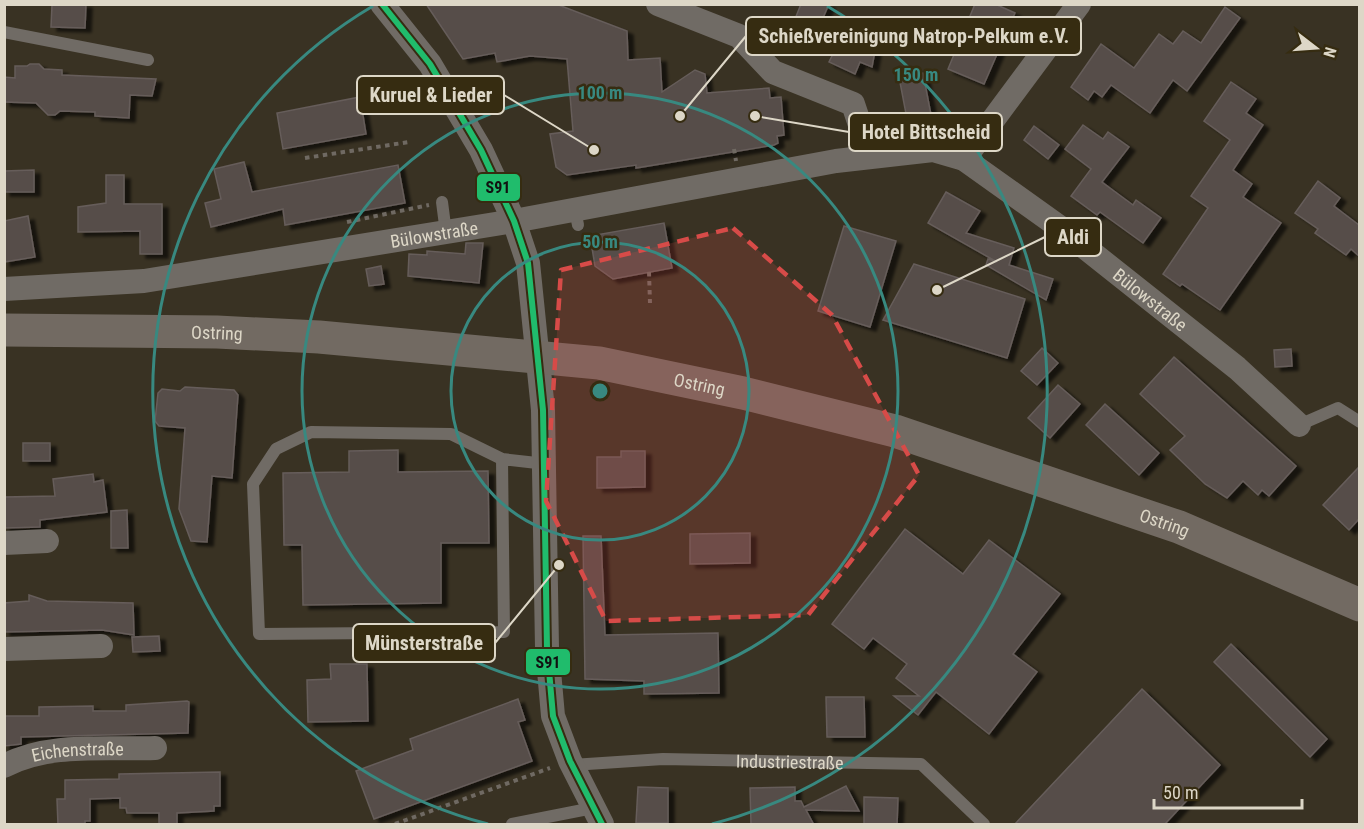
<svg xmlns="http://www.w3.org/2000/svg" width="1364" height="829" font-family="'Roboto Condensed',sans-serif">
  <defs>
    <filter id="shadow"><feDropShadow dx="6" dy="4" stdDeviation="1.5" flood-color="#0009"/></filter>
  </defs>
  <rect width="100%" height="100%" fill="#393223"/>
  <g fill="#564d4a" stroke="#665d5a" stroke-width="1.5" filter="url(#shadow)">
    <polygon points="86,4 85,28 51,27 52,5"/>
    <polygon points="426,4 556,4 627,31 628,60 660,58 662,92 695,70 705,74 707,93 769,88 770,98 781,97 784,135 777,136 778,143 774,145 636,168 636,165 567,175 556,167 550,134 573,131 567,59 530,56 497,62 495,53 463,59"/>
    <polygon points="801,4 829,4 816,34 793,24"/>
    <polygon points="975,4 995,4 1015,13 984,84 948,69"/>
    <polygon points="1225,7 1240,18 1187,91 1173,80 1150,113 1111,85 1102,97 1094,91 1088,100 1071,87 1101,44 1134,68 1159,34 1173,44 1183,31 1201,43"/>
    <polygon points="842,36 875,51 872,67 860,62 855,74 829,62"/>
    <polygon points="30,64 39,64 44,69 62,70 62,75 156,79 152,96 130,95 129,118 95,116 95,112 60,111 55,115 48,115 36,103 4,102 4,77 15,78 15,66 27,66"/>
    <polygon points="923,73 931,115 907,119 899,77"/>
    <polygon points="1231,82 1256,99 1246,113 1263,125 1233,170 1252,184 1243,197 1281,223 1220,310 1182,284 1180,286 1163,274 1208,208 1191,196 1230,140 1204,121"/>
    <polygon points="360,97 366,134 283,149 277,113"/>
    <polygon points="1083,125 1103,139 1108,132 1129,147 1102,182 1133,205 1136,200 1161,218 1143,243 1100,212 1097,215 1071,196 1091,169 1065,149"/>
    <polygon points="1034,126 1059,145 1048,159 1024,140"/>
    <polygon points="244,162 252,192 398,165 405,203 285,225 283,209 211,227 205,203 221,199 214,169"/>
    <polygon points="34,170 34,192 4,192 4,171"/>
    <polygon points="106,175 124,175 124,204 162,204 162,254 140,254 140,231 78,232 78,207 106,203"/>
    <polygon points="1318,181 1340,198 1334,206 1359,225 1359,256 1351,249 1346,255 1315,233 1318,229 1295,213"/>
    <polygon points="946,192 980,211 966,233 1014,248 1009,265 1053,279 1046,300 986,265 988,259 997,262 928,223"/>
    <polygon points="28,216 35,257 4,262 4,221"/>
    <polygon points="664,223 672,268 613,279 595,266 590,236"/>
    <polygon points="844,226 896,241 870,327 818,311"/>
    <polygon points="466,243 483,243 479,283 408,276 409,254 427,255 427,251 465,254"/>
    <polygon points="914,264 1025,299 1007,358 883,320"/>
    <polygon points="381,266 384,284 369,286 366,269"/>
    <polygon points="1042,348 1058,363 1037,385 1021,371"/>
    <polygon points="1291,349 1292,366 1275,367 1274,350"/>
    <polygon points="1174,357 1296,466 1269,496 1262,490 1258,495 1243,481 1227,498 1205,484 1170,450 1185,436 1140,394"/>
    <polygon points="1058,385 1080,404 1050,438 1028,418"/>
    <polygon points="185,387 234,390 238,395 232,478 212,476 207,542 191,541 179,509 185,428 159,426 155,421 158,393 162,389 180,391"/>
    <polygon points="1105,404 1159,453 1139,475 1086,425"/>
    <rect x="23" y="443" width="27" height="18"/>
    <polygon points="398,450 398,472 488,471 489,543 441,543 441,603 303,605 302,545 284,545 283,473 349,472 349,451"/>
    <polygon points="621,451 645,451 645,487 597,488 597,457 621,457"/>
    <polygon points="1359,467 1359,519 1349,530 1323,505"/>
    <polygon points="93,474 94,482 103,480 107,512 40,520 40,527 4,528 4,497 55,496 53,479"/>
    <polygon points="127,510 128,548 111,548 111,511"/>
    <polygon points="905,529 963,574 989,540 1060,594 1013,654 1037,672 989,734 936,692 918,715 894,696 919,696 896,678 907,664 873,638 864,649 832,624"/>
    <polygon points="750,533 750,563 690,564 690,534"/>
    <polygon points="583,536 601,536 605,635 718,633 719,693 644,694 644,681 585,679"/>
    <polygon points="29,595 47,601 133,603 134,635 102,630 4,632 4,603 29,601"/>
    <polygon points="159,636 160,651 133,652 132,637"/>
    <polygon points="1231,644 1327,739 1310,757 1214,662"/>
    <polygon points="330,664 367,664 368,721 308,722 307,680 331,679"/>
    <polygon points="1142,689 1220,765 1164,825 1014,825"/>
    <polygon points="826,697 864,697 865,737 827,737"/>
    <polygon points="518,699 525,720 518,722 532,761 374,819 356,771 413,750 410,739"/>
    <polygon points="187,701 189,702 188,733 21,737 21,744 4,746 4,716 39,716 39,707 93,706 93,711 126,711 126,705"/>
    <polygon points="220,772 220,806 214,806 214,811 177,813 177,825 159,825 159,813 127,813 126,808 120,808 120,798 90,799 90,821 85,821 85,825 58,825 57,799 65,799 65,780 119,779 119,774"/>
    <polygon points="846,786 859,811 806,810 814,825 751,825 750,788 795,787 795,801 801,801 804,807"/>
    <polygon points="638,787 668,788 668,823 636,823"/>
    <polygon points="864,797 898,798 897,825 864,825"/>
  </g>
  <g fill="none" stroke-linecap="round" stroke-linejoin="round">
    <g stroke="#6f6962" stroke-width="4" stroke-dasharray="4.5 4.5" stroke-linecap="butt">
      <polyline points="734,149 736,161"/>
      <polyline points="305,158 409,142"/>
      <polyline points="347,222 429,205"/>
      <polyline points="649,272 650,303"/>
      <polyline points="395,824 550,768"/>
    </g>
    <g stroke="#706b65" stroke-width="12">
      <polyline points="4,32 148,60"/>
      <polyline points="442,202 446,233"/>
      <polyline points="575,210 578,225"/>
      <polyline points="1299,425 1338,408 1360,422"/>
      <polyline points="502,459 451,434 311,432 276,449 253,484 259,634 504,632 502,459 546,464"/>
      <path id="s1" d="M572,765L663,759L921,764L984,824"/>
      <polyline points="512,824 593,808"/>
    </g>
    <g stroke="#706b65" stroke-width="24">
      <polyline points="382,4 430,64 481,150 514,221 528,263 543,410 547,648 553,716 570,761 602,824"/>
      <polyline points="658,4 739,36 773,72 853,104 862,131 861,157"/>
      <polyline points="964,159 1079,4"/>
      <path id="s2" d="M4,289L144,281L514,221L836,161L933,150L964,159L1058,226L1237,368L1299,425"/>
      <polyline points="4,543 47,541"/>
      <polyline points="4,649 101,646"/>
      <path id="s3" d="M4,766C49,742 106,750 155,748"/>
    </g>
    <path stroke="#726a62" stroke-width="33" id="s4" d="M4,330L217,332L319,337L599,363L743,393L895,431L1179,527L1360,605"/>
    <defs>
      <polyline id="bus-1" points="382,4 430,64 481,150 514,221 528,263 543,410 547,648 553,716 570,761 602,824"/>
    </defs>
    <use href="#bus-1" stroke="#362c11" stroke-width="10"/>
    <use href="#bus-1" stroke="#20bc6c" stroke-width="6"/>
  </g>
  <path fill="#d74b48" fill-opacity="0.2" stroke="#d74b48" stroke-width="4.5" stroke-dasharray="12 8" stroke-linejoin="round" d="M733,228L832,315L919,475L808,615L606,621L546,501L561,270Z"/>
  <g fill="none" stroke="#388980" stroke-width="3">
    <circle cx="600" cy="391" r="149"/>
    <circle cx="600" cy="391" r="298"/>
    <path d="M488 824A447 447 0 0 1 373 6M827 6A447 447 0 0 1 712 824"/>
  </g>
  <g text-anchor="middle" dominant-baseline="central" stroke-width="5" stroke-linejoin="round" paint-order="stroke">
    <g font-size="18" fill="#ddd7c7" stroke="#362c11">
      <text stroke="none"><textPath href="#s2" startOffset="434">Bülowstraße</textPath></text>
      <text stroke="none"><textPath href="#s2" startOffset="1206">Bülowstraße</textPath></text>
      <text stroke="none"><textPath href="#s4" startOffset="213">Ostring</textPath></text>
      <text stroke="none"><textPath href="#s4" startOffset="699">Ostring</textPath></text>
      <text stroke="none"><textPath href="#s4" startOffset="1185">Ostring</textPath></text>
      <text stroke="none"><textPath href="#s3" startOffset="76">Eichenstraße</textPath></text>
      <text stroke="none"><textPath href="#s1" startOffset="218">Industriestraße</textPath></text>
    </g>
  </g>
  <circle cx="600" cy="391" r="9" fill="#388980" stroke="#362c11" stroke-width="3"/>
  <g font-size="18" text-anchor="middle" font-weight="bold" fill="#388980" stroke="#362c11" stroke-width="5" stroke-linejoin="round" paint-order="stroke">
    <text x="916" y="81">150 m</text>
    <text x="600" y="99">100 m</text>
    <text x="600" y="248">50 m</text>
  </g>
  <path fill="none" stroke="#ddd7c7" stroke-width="2" d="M680 116L746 36M594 150L504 95M755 116L849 132M937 290L1045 237M559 565L495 643"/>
  <g fill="#ddd7c7" stroke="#362c11" stroke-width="2">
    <circle cx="680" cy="116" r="6"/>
    <circle cx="594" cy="150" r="6"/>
    <circle cx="755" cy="116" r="6"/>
    <circle cx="937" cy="290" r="6"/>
    <circle cx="559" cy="565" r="6"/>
  </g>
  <g fill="#362c11" stroke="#ddd7c7" stroke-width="2">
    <rect x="746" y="17" width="335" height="38" rx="6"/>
    <rect x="357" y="76" width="147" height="38" rx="6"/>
    <rect x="849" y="113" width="153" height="38" rx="6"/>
    <rect x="1045" y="218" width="56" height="38" rx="6"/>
    <rect x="353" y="624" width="142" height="38" rx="6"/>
  </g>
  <g font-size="20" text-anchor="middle" font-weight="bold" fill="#ddd7c7">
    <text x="914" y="43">Schießvereinigung Natrop-Pelkum e.V.</text>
    <text x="431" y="102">Kuruel &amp; Lieder</text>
    <text x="926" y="139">Hotel Bittscheid</text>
    <text x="1073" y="244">Aldi</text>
    <text x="424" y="650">Münsterstraße</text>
  </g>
  <g stroke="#362c11" stroke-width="2">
    <rect x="476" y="173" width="45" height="29" rx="6" fill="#20bc6c"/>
    <rect x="525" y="648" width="46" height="28" rx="6" fill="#20bc6c"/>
  </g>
  <g font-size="16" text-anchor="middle" font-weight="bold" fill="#111">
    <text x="498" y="193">S91</text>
    <text x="548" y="668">S91</text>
  </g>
  <rect width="1364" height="829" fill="none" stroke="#ddd7c7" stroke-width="12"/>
  <g transform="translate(1316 48) rotate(107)" stroke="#362c11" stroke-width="4.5" paint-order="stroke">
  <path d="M0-4.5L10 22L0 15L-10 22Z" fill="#ddd7c7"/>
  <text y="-9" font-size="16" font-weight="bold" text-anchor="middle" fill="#ddd7c7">N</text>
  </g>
  <path d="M1154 799v9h148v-9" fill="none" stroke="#ddd7c7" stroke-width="3"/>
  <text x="1163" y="799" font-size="18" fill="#ddd7c7" stroke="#362c11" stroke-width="4.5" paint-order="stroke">50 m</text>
</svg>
